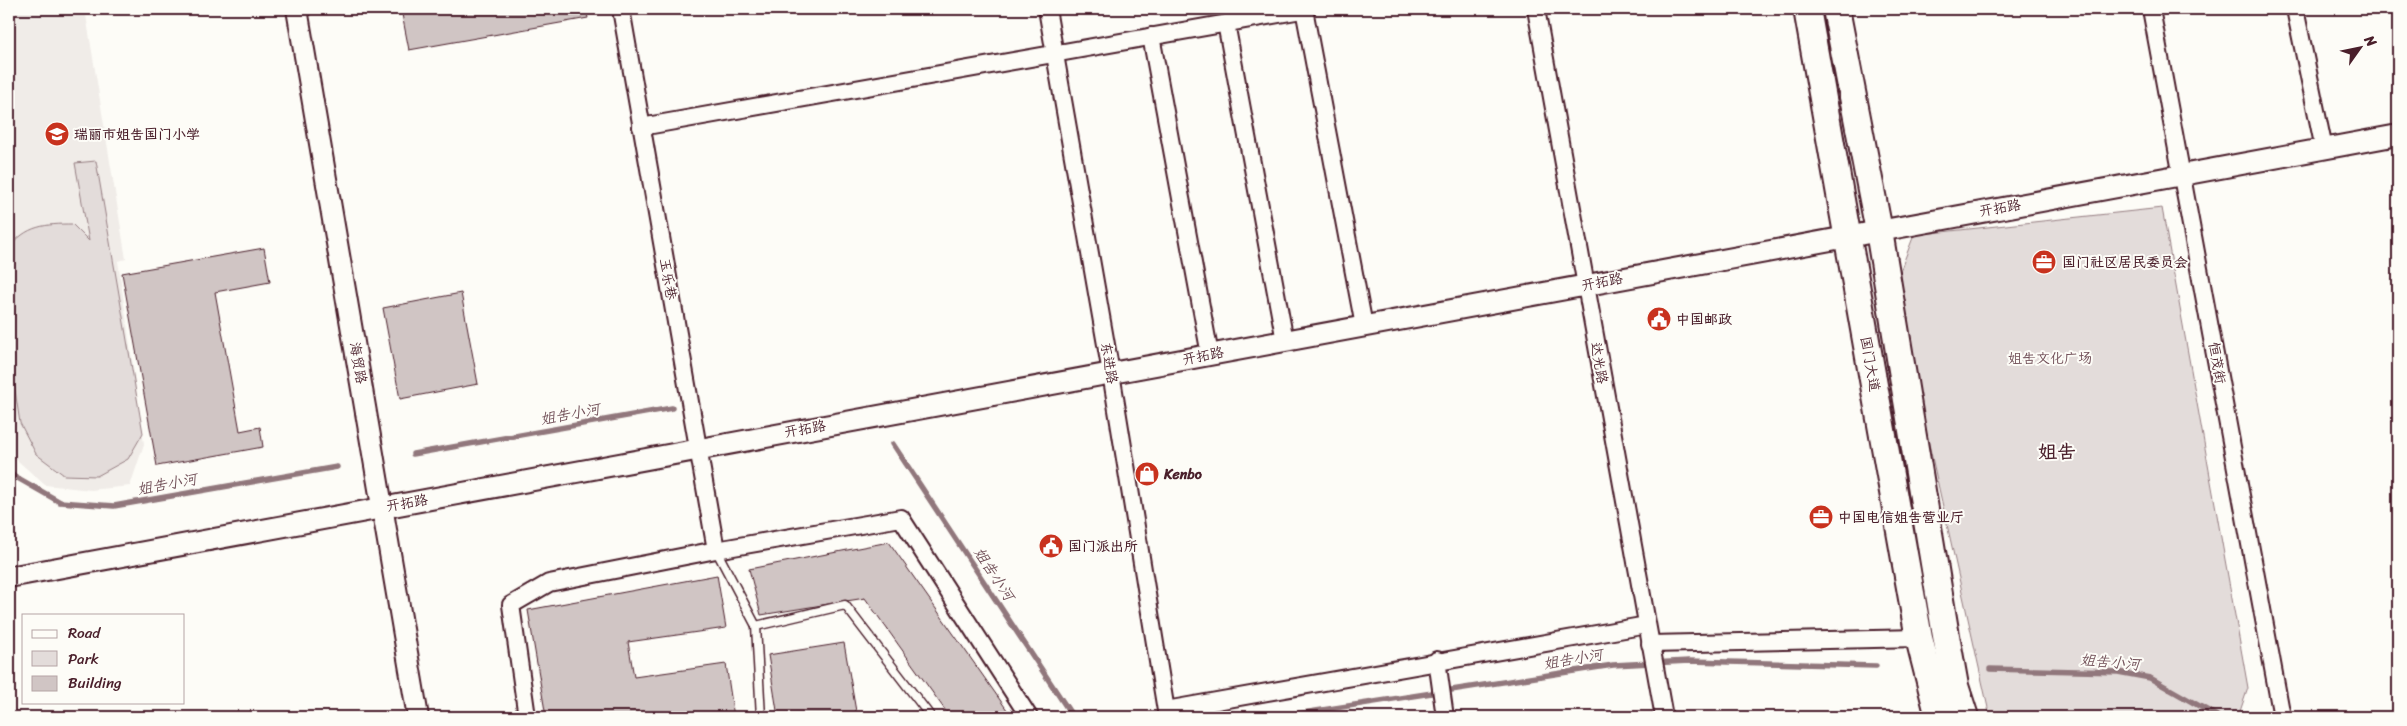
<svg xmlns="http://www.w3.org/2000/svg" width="2407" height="726" font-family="Sriracha,'LXGW WenKai TC',sans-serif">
  <rect width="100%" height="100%" fill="#fdfcf7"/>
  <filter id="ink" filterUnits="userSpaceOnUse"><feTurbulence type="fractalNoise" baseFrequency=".02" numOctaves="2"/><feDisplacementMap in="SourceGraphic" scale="10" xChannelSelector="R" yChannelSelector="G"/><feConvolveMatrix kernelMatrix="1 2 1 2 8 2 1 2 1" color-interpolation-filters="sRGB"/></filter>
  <g filter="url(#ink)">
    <polygon fill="#f0ece8" points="9,9 85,9 126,259 118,261 144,444 130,486 91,490 45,485 9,453"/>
    <g fill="#e3dcda" stroke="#967e82">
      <path d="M96,161L143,433L128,459L97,476L64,475L36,454L20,423L9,351V249C25,225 47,224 72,224L89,241L75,163Z"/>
      <polygon points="2162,208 2248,688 2238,717 1990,717 1894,287 1914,235"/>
    </g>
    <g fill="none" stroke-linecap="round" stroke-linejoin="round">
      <g stroke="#91777b" stroke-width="5.5">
        <polyline points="893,444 1073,717"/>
        <polyline points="413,454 672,408"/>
        <polyline points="9,473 60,502 114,506 337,467"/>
        <polyline points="1990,669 2118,672 2150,678 2217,716"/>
        <polyline points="1277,717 1613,665 1689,661 1876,666"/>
      </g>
    </g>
    <g fill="#d0c5c4" stroke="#4a1f2b">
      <polygon points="401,9 586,9 588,18 409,50"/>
      <polygon points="264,248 270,282 215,292 240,431 260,427 263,447 157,466 122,273"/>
      <polygon points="461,293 478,384 400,399 383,308"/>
      <polygon points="889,542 1012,717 950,717 865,598 761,615 749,569"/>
      <polygon points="717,575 726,628 628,642 634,677 726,664 734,717 546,717 528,610"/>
      <polygon points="844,643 857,717 778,717 768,655"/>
    </g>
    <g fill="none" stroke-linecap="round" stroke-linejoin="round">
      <defs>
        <g id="service">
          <polyline points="716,550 756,626 761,717"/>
          <polyline points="756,626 845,605 931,717"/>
        </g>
        <g id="minor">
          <polyline points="621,9 716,550"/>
          <polyline points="1047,9 1111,373 1167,717"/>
          <polyline points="1304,9 1364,326"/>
          <polyline points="1536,9 1664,717"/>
          <polyline points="2151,9 2282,717"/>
          <polyline points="2295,9 2324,149"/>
          <polyline points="1226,23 1285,341"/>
          <polyline points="1151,36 1210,355"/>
          <polyline points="641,127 1307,9"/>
          <polyline points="1650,644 1919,638"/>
          <polyline points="1437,660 1445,717"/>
          <polyline points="1166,710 1647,625"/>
          <polyline points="527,717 511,605 549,583 716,550 901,518 1029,717"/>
        </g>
        <g id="tertiary">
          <polyline points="297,9 418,717"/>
          <polyline points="9,577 2398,135"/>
        </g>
        <g id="trunk">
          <polyline points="1807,9 1919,638 1939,717"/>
          <polyline points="1836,9 1879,231 1945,630 1955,686 1965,717"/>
        </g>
      </defs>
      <use href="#service" stroke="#4a1f2b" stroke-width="11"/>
      <use href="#minor" stroke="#4a1f2b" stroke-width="20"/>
      <use href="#tertiary" stroke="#4a1f2b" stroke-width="24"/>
      <use href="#trunk" stroke="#4a1f2b" stroke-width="30"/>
      <use href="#service" stroke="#fdfcf7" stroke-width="8"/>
      <use href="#minor" stroke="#fdfcf7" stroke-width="16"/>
      <use href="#tertiary" stroke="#fdfcf7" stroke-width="20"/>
      <use href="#trunk" stroke="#fdfcf7" stroke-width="26"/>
    </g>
  </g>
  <defs>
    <symbol id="school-disc" viewBox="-11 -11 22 22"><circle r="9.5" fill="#c8321e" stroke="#fdfcf7"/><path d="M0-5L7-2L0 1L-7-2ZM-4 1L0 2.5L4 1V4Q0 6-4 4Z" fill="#fff"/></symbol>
    <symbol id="office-disc" viewBox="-11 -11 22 22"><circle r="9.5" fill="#c8321e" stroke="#fdfcf7"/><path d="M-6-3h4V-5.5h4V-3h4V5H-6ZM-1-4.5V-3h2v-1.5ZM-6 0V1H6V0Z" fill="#fff"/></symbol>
    <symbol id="civic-disc" viewBox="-11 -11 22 22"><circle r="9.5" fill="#c8321e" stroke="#fdfcf7"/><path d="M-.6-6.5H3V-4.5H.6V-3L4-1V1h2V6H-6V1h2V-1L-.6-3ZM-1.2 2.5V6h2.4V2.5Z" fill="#fff"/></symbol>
    <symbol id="shop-disc" viewBox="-11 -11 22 22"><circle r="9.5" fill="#c8321e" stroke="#fdfcf7"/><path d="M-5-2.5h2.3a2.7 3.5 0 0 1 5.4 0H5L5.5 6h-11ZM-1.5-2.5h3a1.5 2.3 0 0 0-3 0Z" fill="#fff"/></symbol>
  </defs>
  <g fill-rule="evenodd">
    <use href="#school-disc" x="43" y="120" width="28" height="28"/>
    <use href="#office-disc" x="2030" y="248" width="28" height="28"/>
    <use href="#civic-disc" x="1645" y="305" width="28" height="28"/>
    <use href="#shop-disc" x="1133" y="460" width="28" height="28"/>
    <use href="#office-disc" x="1807" y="503" width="28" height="28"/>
    <use href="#civic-disc" x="1037" y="532" width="28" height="28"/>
  </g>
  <g text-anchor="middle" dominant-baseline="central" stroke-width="4" stroke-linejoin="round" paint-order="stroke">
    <g font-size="14" font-weight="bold" fill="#4a1f2b" stroke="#fdfcf7" text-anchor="start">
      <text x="74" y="134">瑞丽市姐告国门小学</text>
      <text x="2062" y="262">国门社区居民委员会</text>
      <text x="1676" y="319">中国邮政</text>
      <text x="1164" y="474">Kenbo</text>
      <text x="1838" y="517">中国电信姐告营业厅</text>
      <text x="1068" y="546">国门派出所</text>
    </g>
    <g font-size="14" fill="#4a1f2b" stroke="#fdfcf7">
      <text transform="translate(2000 208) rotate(-10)">开拓路</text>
      <text transform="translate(668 279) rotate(80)">玉乐巷</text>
      <text transform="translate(1602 282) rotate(-11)">开拓路</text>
      <text transform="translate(1203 356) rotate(-11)">开拓路</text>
      <text transform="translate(358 363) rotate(80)">海贸路</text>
      <text transform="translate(1109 363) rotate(80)">东进路</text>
      <text transform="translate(1599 363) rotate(80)">达光路</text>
      <text transform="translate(2217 363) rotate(80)">恒茂街</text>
      <text transform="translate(1870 364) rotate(80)">国门大道</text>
      <text transform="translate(805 429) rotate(-10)">开拓路</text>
      <text transform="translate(407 503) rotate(-10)">开拓路</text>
    </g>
    <g font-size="14" fill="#704e57" stroke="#fdfcf7">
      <text x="2050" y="358">姐告文化广场</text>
    </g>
    <g font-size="15" font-style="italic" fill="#73525a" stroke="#fdfcf7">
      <text transform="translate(570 414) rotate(-10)">姐告小河</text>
      <text transform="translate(167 484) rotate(-10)">姐告小河</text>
      <text transform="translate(994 574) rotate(57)">姐告小河</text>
      <text transform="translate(1573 659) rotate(-9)">姐告小河</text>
      <text transform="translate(2110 662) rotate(5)">姐告小河</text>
    </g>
    <g font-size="19" font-weight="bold" fill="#4a1f2b" stroke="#fdfcf7">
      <text x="2057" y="451">姐告</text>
    </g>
  </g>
  <rect width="2407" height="726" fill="none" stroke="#fdfcf7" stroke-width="30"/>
  <rect x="15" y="15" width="2377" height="696" fill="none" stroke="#4a1f2b" stroke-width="2" filter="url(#ink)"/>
  <rect x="22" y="614" width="162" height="90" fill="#fdfcf7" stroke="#b5a4a5"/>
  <rect x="32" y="630" width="25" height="8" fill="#fdfcf7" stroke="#b5a4a5"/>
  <text x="68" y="638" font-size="15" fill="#4a1f2b">Road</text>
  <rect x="32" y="651" width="25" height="15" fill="#e3dcda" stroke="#b5a4a5"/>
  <text x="68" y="664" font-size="15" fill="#4a1f2b">Park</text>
  <rect x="32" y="676" width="25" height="15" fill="#d0c5c4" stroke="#b5a4a5"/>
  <text x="68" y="688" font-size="15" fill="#4a1f2b">Building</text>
  <g transform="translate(2360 48) rotate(57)" stroke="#fdfcf7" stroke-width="4" paint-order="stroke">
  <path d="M0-4L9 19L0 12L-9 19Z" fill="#4a1f2b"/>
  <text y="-8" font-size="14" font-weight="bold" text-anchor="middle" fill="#4a1f2b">N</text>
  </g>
</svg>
